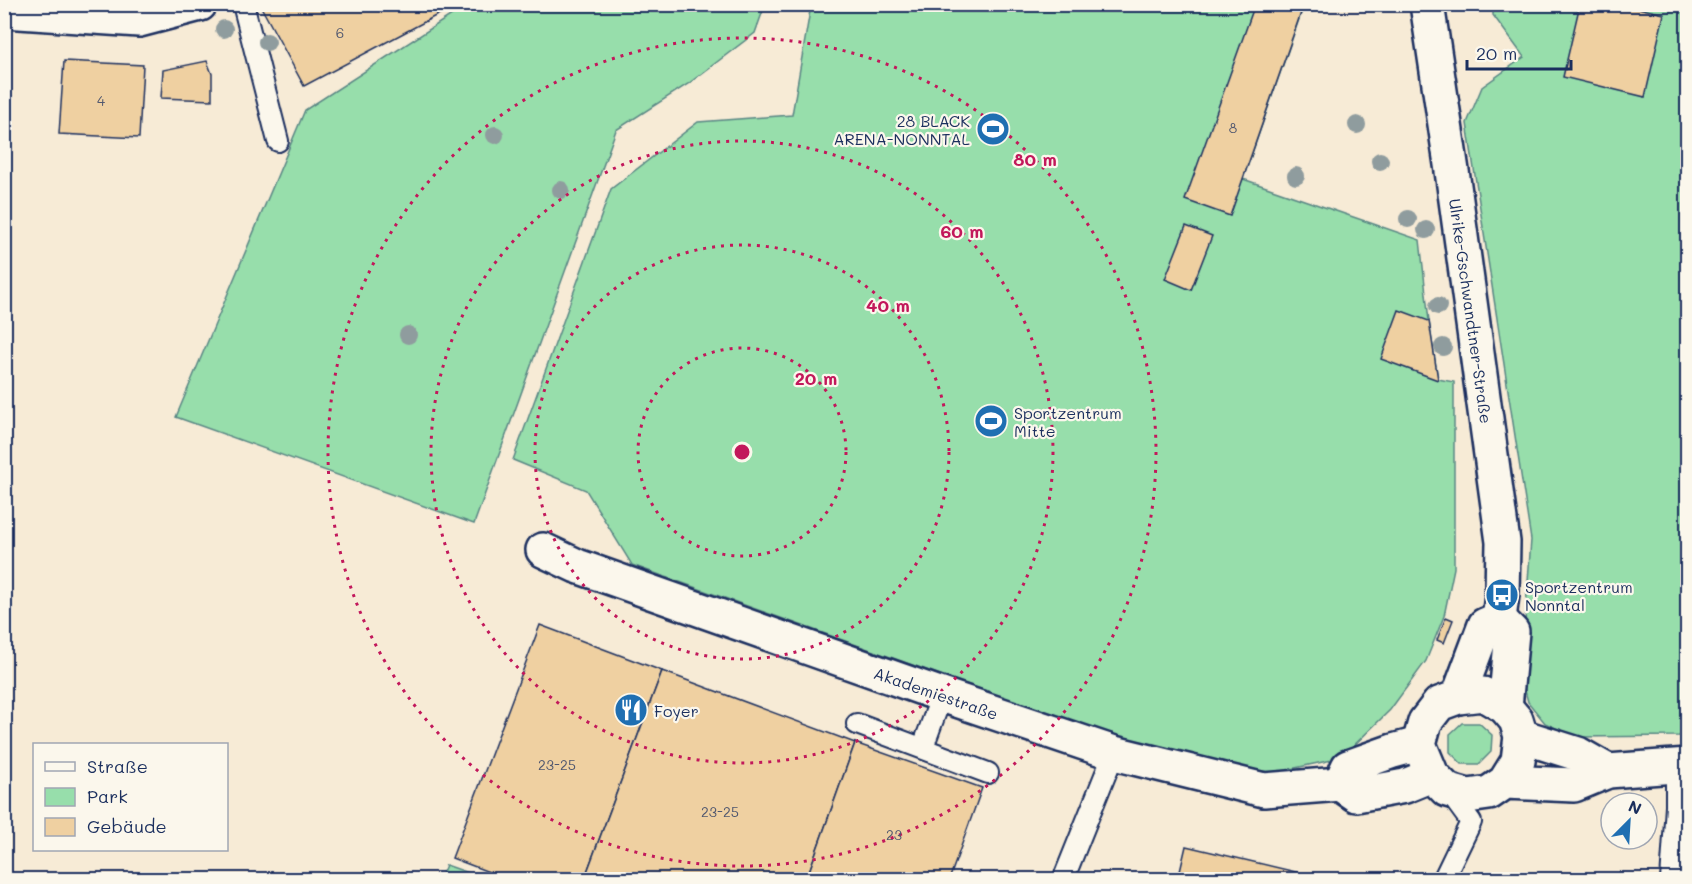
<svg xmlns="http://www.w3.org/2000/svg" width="1692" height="884" font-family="Mali,sans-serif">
  <rect width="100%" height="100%" fill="#f7ebd6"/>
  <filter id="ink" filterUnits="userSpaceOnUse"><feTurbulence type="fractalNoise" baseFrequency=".0167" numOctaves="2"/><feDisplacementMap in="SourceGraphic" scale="12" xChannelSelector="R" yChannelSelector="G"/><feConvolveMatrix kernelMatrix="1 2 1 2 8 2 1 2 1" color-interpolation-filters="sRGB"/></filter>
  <g filter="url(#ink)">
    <g fill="#97deab" stroke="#598684" stroke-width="1.5">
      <polygon points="1511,4 1687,5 1687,734 1679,736 1575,737 1545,723 1528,702 1521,676 1531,540 1467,123 1482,87 1524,57 1493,15 1493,10"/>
      <polygon points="467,5 765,5 755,33 688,84 616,130 474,524 176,417 305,110"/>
      <polygon points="811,5 1304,5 1243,179 1420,240 1429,321 1438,379 1454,382 1454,568 1444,616 1426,661 1390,710 1341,758 1272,773 1225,766 1120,739 632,565 586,490 513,460 611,189 698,122 792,115"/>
      <polygon points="1462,723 1479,723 1492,735 1491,752 1479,764 1462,764 1450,752 1450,734"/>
      <polygon points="446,865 486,879 440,879"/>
    </g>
    <g fill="#efd0a1" stroke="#1b2f5e" stroke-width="1.5">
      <polygon points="261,4 458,4 304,86 260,5"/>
      <polygon points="1255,4 1304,4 1230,216 1185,200"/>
      <polygon points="1580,4 1621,4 1664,14 1645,97 1563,77"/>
      <polygon points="4,56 7,56 4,101"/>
      <polygon points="64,61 143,65 139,138 59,134"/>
      <polygon points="207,61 212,74 212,100 161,98 163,70"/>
      <polygon points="1186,226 1212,236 1191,290 1165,279"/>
      <polygon points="1399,310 1429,321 1438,380 1381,359"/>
      <polygon points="1446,617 1453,620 1444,643 1437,640"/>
      <polygon points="540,625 662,671 584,880 510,880 452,858"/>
      <polygon points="662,671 855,743 806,880 584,880"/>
      <polygon points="855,743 982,788 949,880 806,880"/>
      <polygon points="1186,846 1317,877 1316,880 1178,880"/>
    </g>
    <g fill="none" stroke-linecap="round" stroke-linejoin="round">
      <defs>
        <g id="lane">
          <polyline points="243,4 278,141"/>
          <polyline points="857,724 988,773"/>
          <polyline points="923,747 942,695"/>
          <polyline points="1063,880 1114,753"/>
          <polyline points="1443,880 1471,822 1449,792"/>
          <polyline points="1671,880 1676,806 1676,765"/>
        </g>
        <g id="street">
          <polyline points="1427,4 1452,171 1503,542 1502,595 1499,619"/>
          <polyline points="4,11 139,20 200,4"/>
          <polyline points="543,550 577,566 942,695 1114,753 1264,790 1340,784 1356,795 1405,786 1432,775"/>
          <polyline points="1499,619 1512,632 1505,707"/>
          <polyline points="1458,697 1485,625 1499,619"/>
          <polyline points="1521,736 1578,754 1608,771"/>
          <polyline points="1505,782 1518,761 1521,736 1516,720 1505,707 1483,694 1458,697 1439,704 1425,722 1419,744 1432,775 1447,790 1468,796 1489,793 1505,782 1574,785 1608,771 1688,765"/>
          <polyline points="1340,784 1348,767 1393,751 1419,744"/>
        </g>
      </defs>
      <use href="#lane" stroke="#1b2f5e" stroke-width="24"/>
      <use href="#street" stroke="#1b2f5e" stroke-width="38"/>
      <use href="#lane" stroke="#fbf7ec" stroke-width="20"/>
      <use href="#street" stroke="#fbf7ec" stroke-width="33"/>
    </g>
    <g fill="#8f9c9e">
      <circle cx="224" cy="29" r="9"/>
      <circle cx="267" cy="42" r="9"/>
      <circle cx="1357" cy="125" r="9"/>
      <circle cx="495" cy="135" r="9"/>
      <circle cx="1380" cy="161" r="9"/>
      <circle cx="1296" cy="176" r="9"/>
      <circle cx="561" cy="190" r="9"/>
      <circle cx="1408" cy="219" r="9"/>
      <circle cx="1426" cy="230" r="9"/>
      <circle cx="1438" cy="306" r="9"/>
      <circle cx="408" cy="335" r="9"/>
      <circle cx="1443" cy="347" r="9"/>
    </g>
  </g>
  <g fill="none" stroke="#c2185b" stroke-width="3" stroke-dasharray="3 6">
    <circle cx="742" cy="452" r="104"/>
    <circle cx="742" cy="452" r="207"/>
    <circle cx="742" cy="452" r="311"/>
    <circle cx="742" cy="452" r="414"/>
  </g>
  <defs>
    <symbol id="stadium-disc" viewBox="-11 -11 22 22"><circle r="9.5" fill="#1f6fb2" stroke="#fbf7ec"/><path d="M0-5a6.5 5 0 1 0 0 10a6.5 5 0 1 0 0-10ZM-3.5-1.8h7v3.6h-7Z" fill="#fff"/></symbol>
    <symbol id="bus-disc" viewBox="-11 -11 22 22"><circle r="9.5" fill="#1f6fb2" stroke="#fbf7ec"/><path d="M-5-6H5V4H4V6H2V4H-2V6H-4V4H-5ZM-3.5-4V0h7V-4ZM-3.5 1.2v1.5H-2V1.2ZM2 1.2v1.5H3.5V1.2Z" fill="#fff"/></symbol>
    <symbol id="restaurant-disc" viewBox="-11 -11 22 22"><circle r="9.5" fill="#1f6fb2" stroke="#fbf7ec"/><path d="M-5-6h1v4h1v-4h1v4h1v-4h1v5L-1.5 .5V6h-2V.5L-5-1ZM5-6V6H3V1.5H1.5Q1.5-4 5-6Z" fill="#fff"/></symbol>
  </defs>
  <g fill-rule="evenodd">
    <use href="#stadium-disc" x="974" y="110" width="38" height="38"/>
    <use href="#stadium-disc" x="972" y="402" width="38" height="38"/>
    <use href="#bus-disc" x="1483" y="576" width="38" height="38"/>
    <use href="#restaurant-disc" x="612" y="691" width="38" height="38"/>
  </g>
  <g text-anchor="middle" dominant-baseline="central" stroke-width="4.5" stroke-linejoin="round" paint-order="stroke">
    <g font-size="14" fill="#50576f">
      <text x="340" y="32">6</text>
      <text x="101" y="100">4</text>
      <text x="1233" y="127">8</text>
      <text x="557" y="764">23-25</text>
      <text x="720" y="811">23-25</text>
      <text x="894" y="834">23</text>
    </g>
    <g font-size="16" fill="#1b2f5e" stroke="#fbf7ec" text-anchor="start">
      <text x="970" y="120" text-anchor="end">28 BLACK<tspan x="970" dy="18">ARENA-NONNTAL</tspan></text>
      <text x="1014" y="412">Sportzentrum<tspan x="1014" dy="18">Mitte</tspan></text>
      <text x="1525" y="586">Sportzentrum<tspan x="1525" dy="18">Nonntal</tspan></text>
      <text x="654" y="710">Foyer</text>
    </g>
    <g font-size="16" fill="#1b2f5e" stroke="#fbf7ec">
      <text transform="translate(1471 311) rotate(82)">Ulrike-Gschwandtner-Straße</text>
      <text transform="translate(936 693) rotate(19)">Akademiestraße</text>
    </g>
  </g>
  <circle cx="742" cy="452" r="9" fill="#c2185b" stroke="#fbf7ec" stroke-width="3"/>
  <g font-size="18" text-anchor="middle" font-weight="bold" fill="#c2185b" stroke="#fbf7ec" stroke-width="4.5" stroke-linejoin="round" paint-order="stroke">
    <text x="1035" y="166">80 m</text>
    <text x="962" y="238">60 m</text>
    <text x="888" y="312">40 m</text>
    <text x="816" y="385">20 m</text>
  </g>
  <rect width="1692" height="884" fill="none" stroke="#fbf7ec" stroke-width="24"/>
  <rect x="12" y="12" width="1668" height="860" fill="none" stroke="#1b2f5e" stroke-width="2" filter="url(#ink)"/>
  <rect x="33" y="743" width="195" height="108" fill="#fbf7ec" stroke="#a1a7b3" stroke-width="1.5"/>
  <rect x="45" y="762" width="30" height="9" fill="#fbf7ec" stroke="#a1a7b3" stroke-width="1.5"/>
  <text x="87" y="773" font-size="18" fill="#1b2f5e">Straße</text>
  <rect x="45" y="788" width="30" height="18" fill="#97deab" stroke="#a1a7b3" stroke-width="1.5"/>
  <text x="87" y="803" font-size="18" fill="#1b2f5e">Park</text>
  <rect x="45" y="818" width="30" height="18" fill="#efd0a1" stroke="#a1a7b3" stroke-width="1.5"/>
  <text x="87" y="833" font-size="18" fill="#1b2f5e">Gebäude</text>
  <g transform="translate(1629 821) rotate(24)"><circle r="28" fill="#fbf7ec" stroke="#a1a7b3" stroke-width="1.5"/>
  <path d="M0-4.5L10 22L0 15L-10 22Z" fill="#1f6fb2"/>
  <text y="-9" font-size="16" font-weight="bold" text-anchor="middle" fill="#1b2f5e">N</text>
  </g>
  <path d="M1467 60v9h104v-9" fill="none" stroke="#1b2f5e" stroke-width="3"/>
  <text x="1476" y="60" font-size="18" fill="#1b2f5e" stroke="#fbf7ec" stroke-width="4.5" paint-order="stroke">20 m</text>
</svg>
